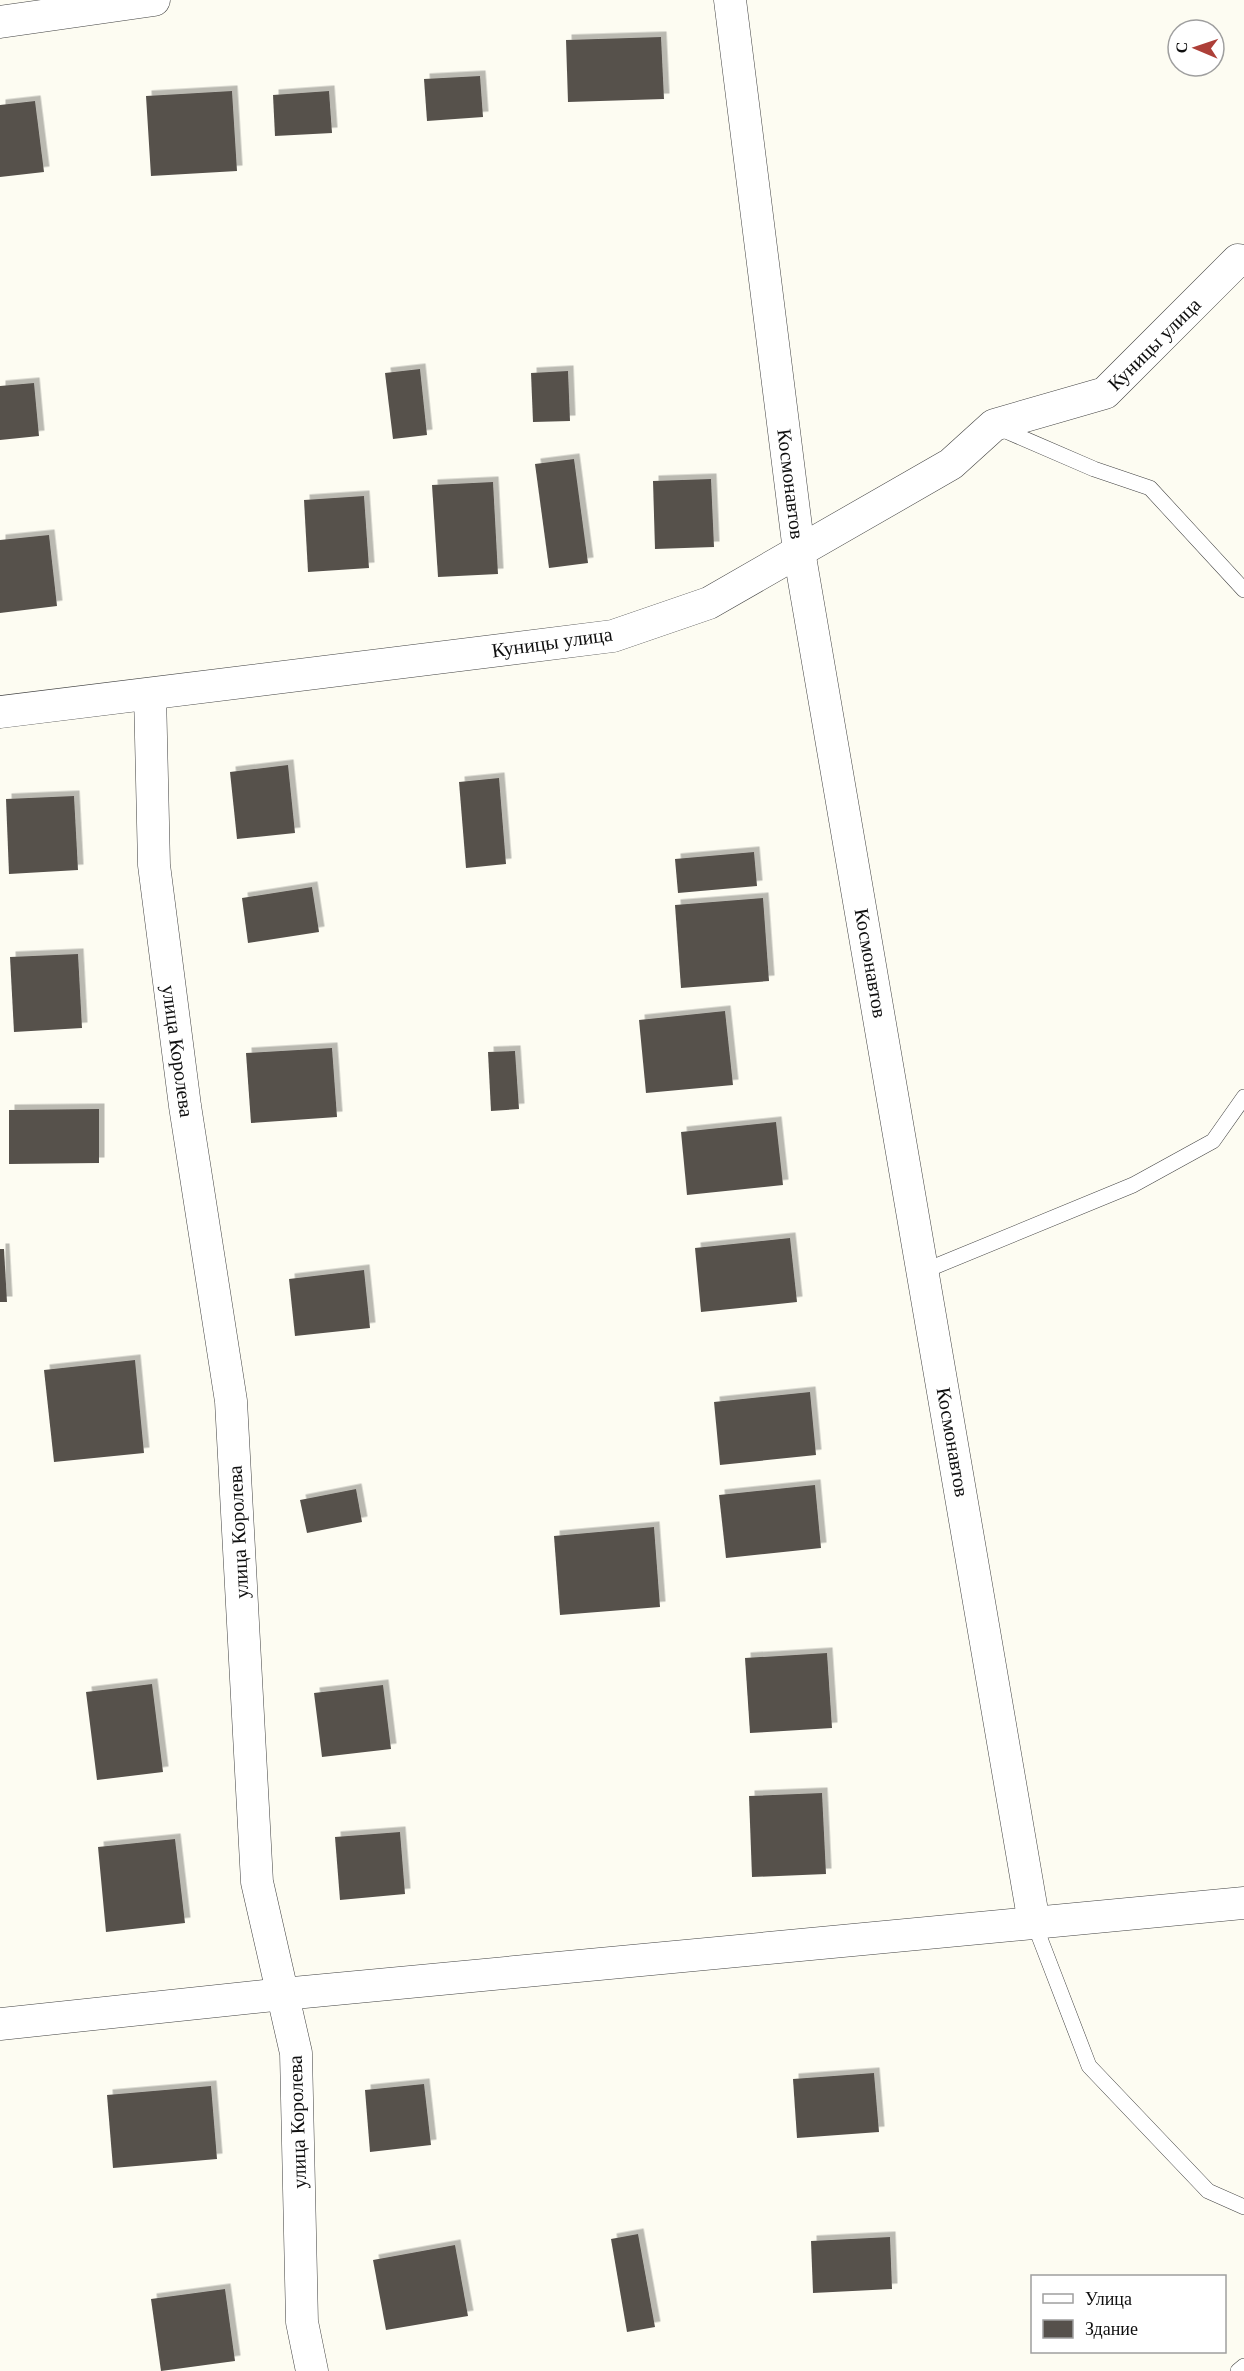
<svg xmlns="http://www.w3.org/2000/svg" width="1244" height="2371" font-family="'Times New Roman',serif">
  <defs>
    <filter id="shadow"><feDropShadow dx="5.5" dy="-5.5" stdDeviation="0" flood-color="#0004"/></filter>
  </defs>
  <rect width="100%" height="100%" fill="#fdfcf2"/>
  <g fill="#56514c" filter="url(#shadow)">
    <polygon points="661,37 664,99 568,102 566,40"/>
    <polygon points="480,76 483,117 427,121 424,79"/>
    <polygon points="232,91 237,171 151,176 146,96"/>
    <polygon points="329,91 332,133 275,136 273,95"/>
    <polygon points="35,101 44,172 0,177 0,105"/>
    <polygon points="420,369 427,435 393,439 385,373"/>
    <polygon points="568,371 570,421 533,422 531,373"/>
    <polygon points="34,383 39,436 0,440 0,386"/>
    <polygon points="574,459 588,563 549,568 535,464"/>
    <polygon points="711,479 714,547 655,549 653,481"/>
    <polygon points="493,482 498,574 438,577 432,485"/>
    <polygon points="364,496 369,568 308,572 304,500"/>
    <polygon points="49,535 57,606 0,613 0,540"/>
    <polygon points="288,765 295,833 237,839 230,772"/>
    <polygon points="499,778 506,864 466,868 459,782"/>
    <polygon points="74,796 78,870 9,874 6,799"/>
    <polygon points="754,852 757,886 678,893 675,859"/>
    <polygon points="312,887 319,932 248,943 242,898"/>
    <polygon points="763,898 769,981 681,988 675,905"/>
    <polygon points="78,954 82,1028 14,1032 10,957"/>
    <polygon points="725,1011 733,1085 646,1093 639,1020"/>
    <polygon points="332,1048 337,1117 251,1123 246,1053"/>
    <polygon points="515,1051 519,1109 491,1111 488,1052"/>
    <polygon points="99,1109 99,1163 9,1164 9,1110"/>
    <polygon points="776,1122 783,1185 687,1195 681,1132"/>
    <polygon points="790,1238 797,1302 701,1312 695,1248"/>
    <polygon points="0,1249 4,1249 7,1302 0,1302"/>
    <polygon points="364,1270 370,1328 295,1336 289,1279"/>
    <polygon points="135,1360 144,1453 54,1462 44,1370"/>
    <polygon points="810,1392 816,1455 720,1465 714,1402"/>
    <polygon points="815,1485 821,1548 726,1558 719,1495"/>
    <polygon points="356,1489 362,1522 307,1533 300,1500"/>
    <polygon points="654,1527 660,1607 560,1615 554,1536"/>
    <polygon points="827,1653 832,1728 750,1733 745,1658"/>
    <polygon points="152,1684 163,1772 97,1780 86,1692"/>
    <polygon points="383,1685 391,1749 322,1757 314,1693"/>
    <polygon points="822,1793 826,1874 752,1877 749,1796"/>
    <polygon points="400,1832 405,1894 340,1900 335,1837"/>
    <polygon points="175,1839 185,1923 106,1932 98,1847"/>
    <polygon points="874,2073 879,2132 797,2138 793,2079"/>
    <polygon points="424,2084 431,2145 370,2152 365,2090"/>
    <polygon points="211,2086 217,2159 113,2168 107,2095"/>
    <polygon points="638,2234 655,2327 627,2332 611,2239"/>
    <polygon points="890,2237 892,2289 813,2293 811,2241"/>
    <polygon points="455,2245 468,2316 386,2330 373,2260"/>
    <polygon points="225,2289 235,2361 161,2371 151,2299"/>
  </g>
  <g fill="none" stroke-linecap="round" stroke-linejoin="round">
    <defs>
      <g id="service">
        <polyline points="999,428 1094,469 1150,488 1244,590"/>
        <polyline points="924,1271 1133,1185 1213,1141 1244,1097"/>
        <polyline points="1034,1923 1089,2066 1208,2191 1244,2207"/>
        <polyline points="1238,2371 1244,2366"/>
      </g>
      <g id="minor">
        <polyline points="730,0 799,551 1034,1923"/>
        <polyline points="0,22 154,0"/>
        <polyline points="150,694 154,865 185,1106 231,1401 257,1882 296,2053 302,2322 312,2371"/>
        <polyline points="0,712 613,636 709,603 951,464 994,425 1105,393 1238,260 1244,261"/>
        <polyline points="0,2024 283,1994 1244,1903"/>
      </g>
    </defs>
    <use href="#service" stroke="#424242" stroke-width="16"/>
    <use href="#minor" stroke="#424242" stroke-width="33"/>
    <use href="#service" stroke="#fff" stroke-width="15"/>
    <use href="#minor" stroke="#fff" stroke-width="32"/>
  </g>
  <g text-anchor="middle" dominant-baseline="central" stroke-width="6" stroke-linejoin="round" paint-order="stroke">
    <g font-size="20" fill="#0f0f0f" stroke="#fff">
      <text transform="translate(1154 344) rotate(-45)">Куницы улица</text>
      <text transform="translate(791 484) rotate(83)">Космонавтов</text>
      <text transform="translate(552 642) rotate(-8)">Куницы улица</text>
      <text transform="translate(871 963) rotate(80)">Космонавтов</text>
      <text transform="translate(178 1051) rotate(82)">улица Королева</text>
      <text transform="translate(953 1442) rotate(80)">Космонавтов</text>
      <text transform="translate(238 1532) rotate(-93)">улица Королева</text>
      <text transform="translate(297 2122) rotate(-92)">улица Королева</text>
    </g>
  </g>
  <rect x="1031" y="2275" width="195" height="78" fill="#ffffff" stroke="#9f9f9f" stroke-width="1.5"/>
  <rect x="1043" y="2294" width="30" height="9" fill="#ffffff" stroke="#9f9f9f" stroke-width="1.5"/>
  <text x="1085" y="2305" font-size="18" fill="#0f0f0f">Улица</text>
  <rect x="1043" y="2320" width="30" height="18" fill="#56514c" stroke="#9f9f9f" stroke-width="1.5"/>
  <text x="1085" y="2335" font-size="18" fill="#0f0f0f">Здание</text>
  <g transform="translate(1196 48) rotate(272)"><circle r="28" fill="#ffffff" stroke="#9f9f9f" stroke-width="1.5"/>
  <path d="M0-4.5L10 22L0 15L-10 22Z" fill="#ad3f38"/>
  <text y="-9" font-size="16" font-weight="bold" text-anchor="middle" fill="#0f0f0f">С</text>
  </g>
</svg>
